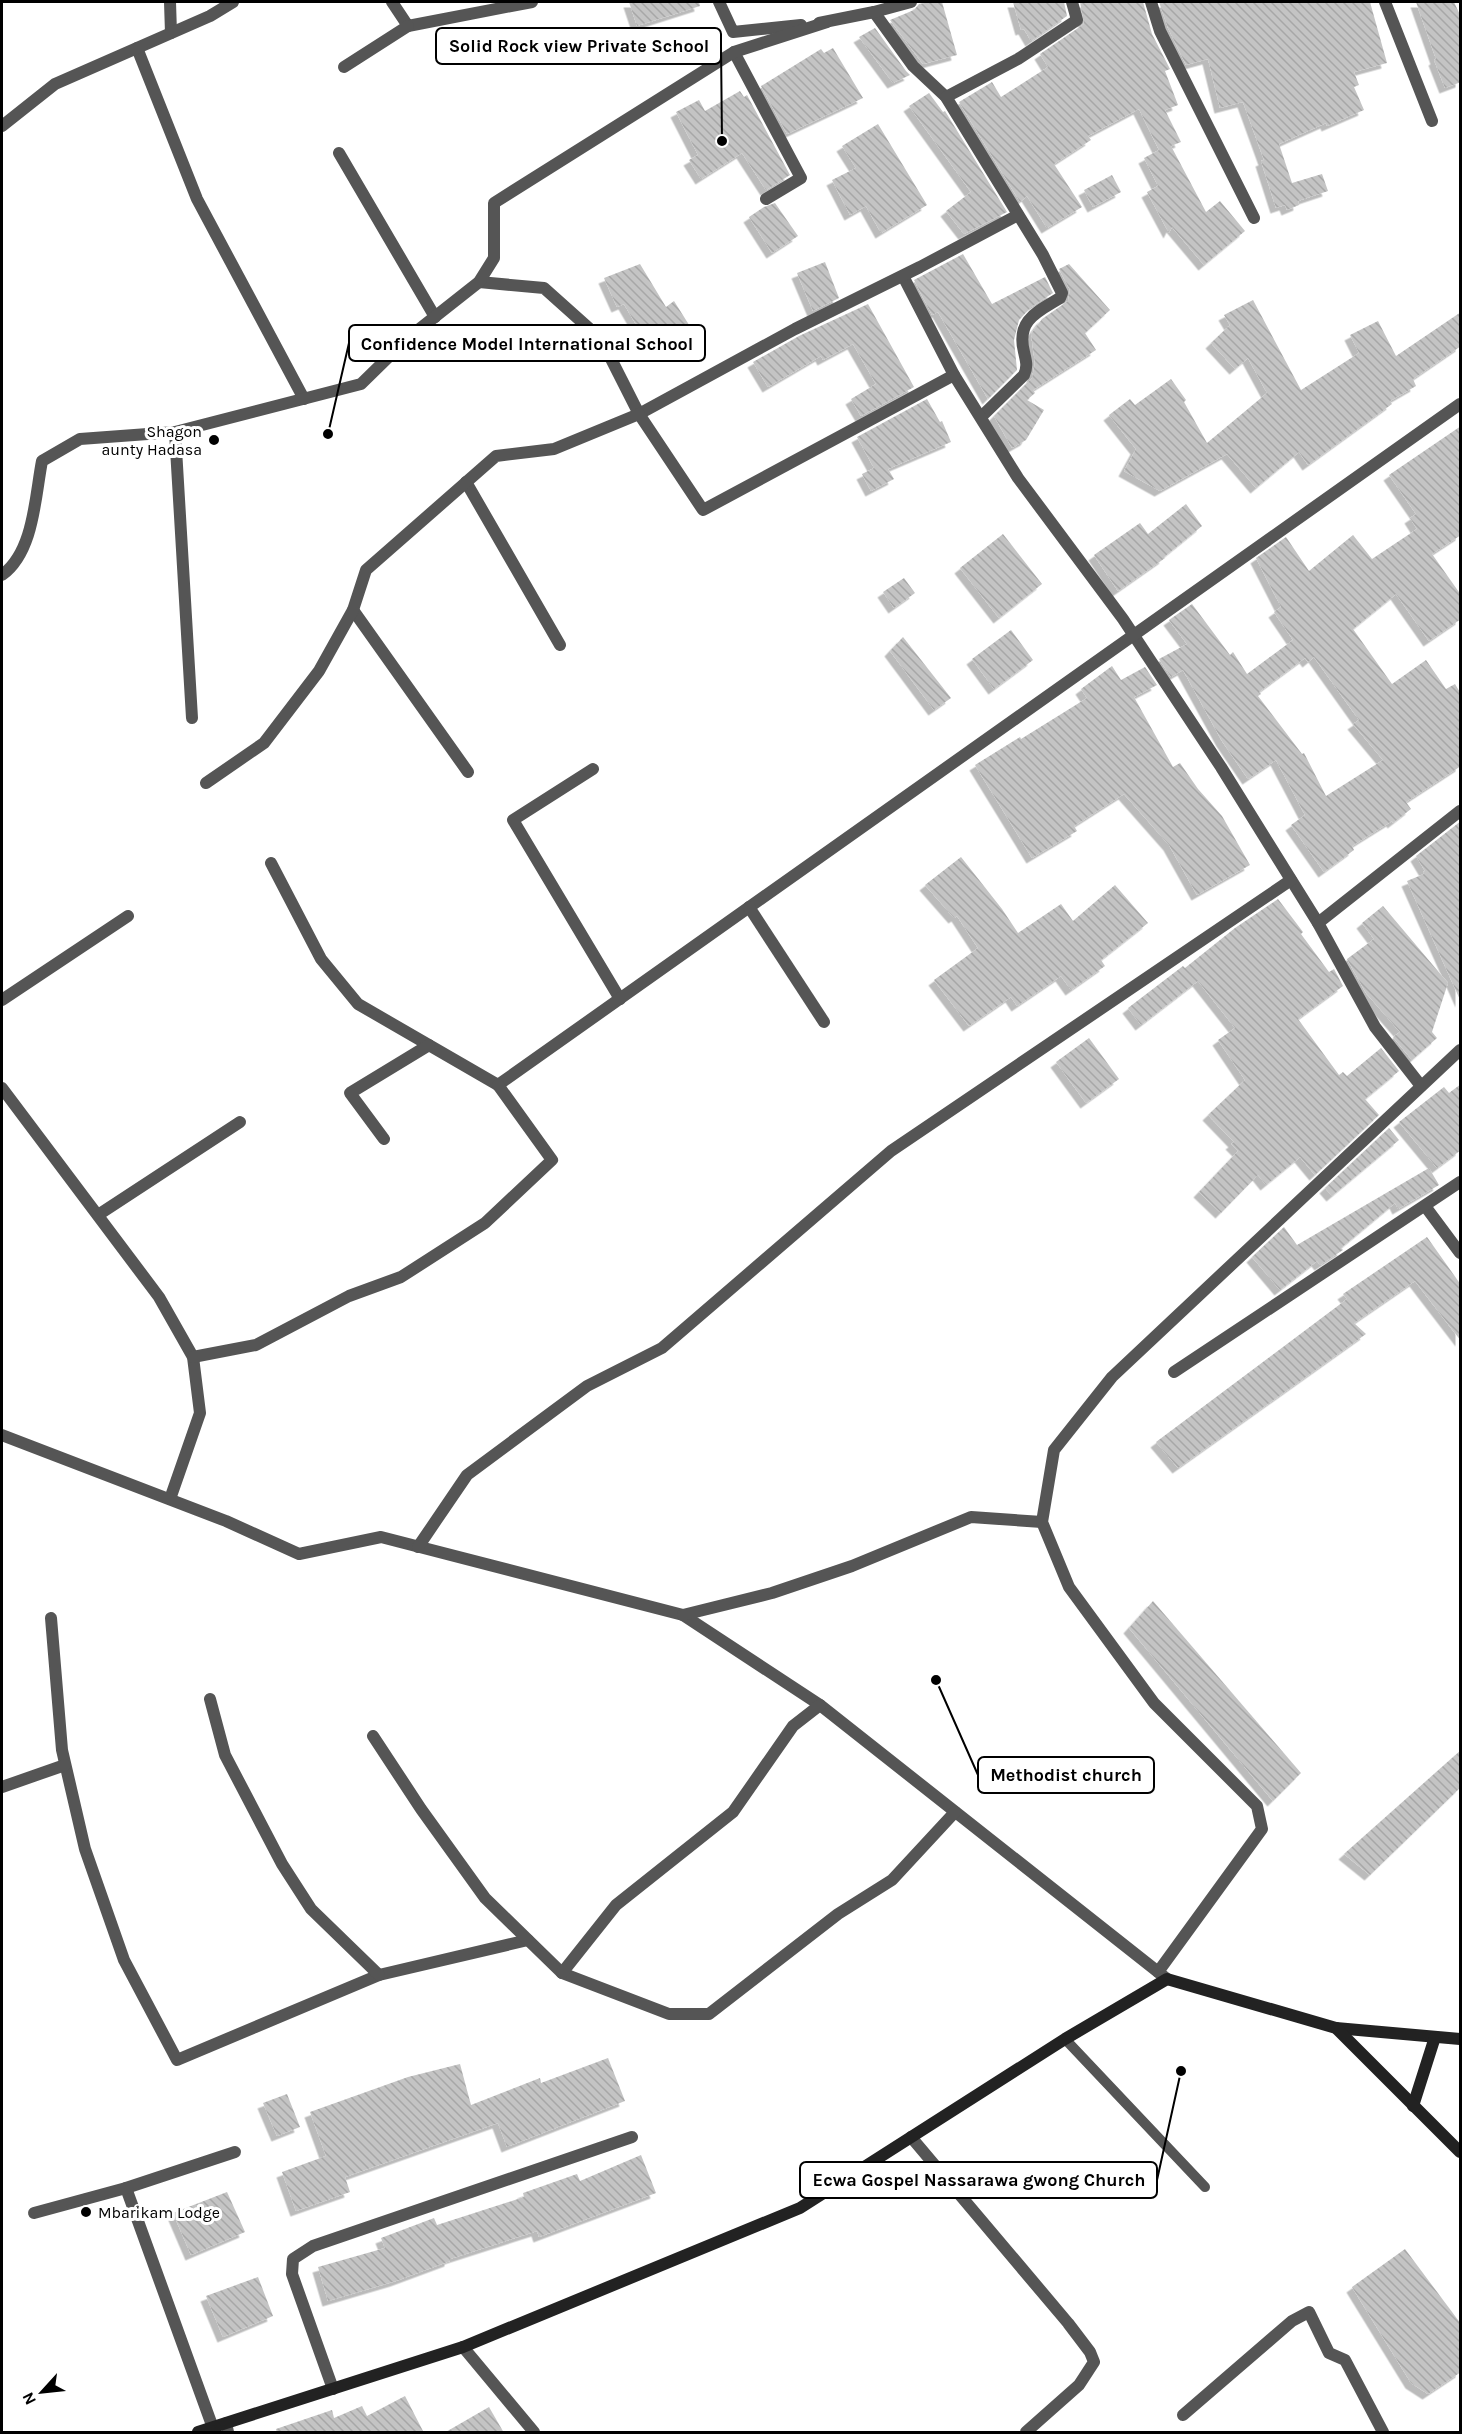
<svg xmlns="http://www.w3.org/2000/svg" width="1462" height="2434" font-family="Karla,sans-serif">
  <defs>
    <pattern id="building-back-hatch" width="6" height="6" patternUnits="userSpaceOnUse" patternTransform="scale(1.5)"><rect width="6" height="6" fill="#c4c4c4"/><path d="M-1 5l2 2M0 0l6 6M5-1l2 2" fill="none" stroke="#a7a7a7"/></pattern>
    <filter id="shadow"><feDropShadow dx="-5.5" dy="5.5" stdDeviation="0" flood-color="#0004"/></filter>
  </defs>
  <rect width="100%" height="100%" fill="#fff"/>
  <g fill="url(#building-back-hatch)" fill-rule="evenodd" filter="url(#shadow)">
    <polygon points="629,2 699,2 700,6 637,26"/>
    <polygon points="929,2 942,2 957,55 923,64 890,20 914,10 919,4"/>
    <polygon points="1013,2 1064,2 1067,16 1031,41 1024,29 1021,30"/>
    <polygon points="1080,2 1143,2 1152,34 1170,69 1165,71 1178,105 1165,110 1181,142 1171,146 1206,212 1220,201 1245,231 1204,265 1172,227 1169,233 1147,192 1158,186 1144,158 1159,150 1139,109 1088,136 1091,140 1054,164 1082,207 1047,228 1027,196 1020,202 959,102 992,82 1001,97 1048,67 1040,54 1084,24"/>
    <polygon points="1159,2 1370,2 1387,63 1354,72 1359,85 1354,87 1364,110 1327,126 1326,123 1279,144 1292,183 1322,174 1328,191 1298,201 1299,205 1287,210 1285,205 1276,208 1261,161 1264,160 1243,102 1220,108 1208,59 1186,65 1168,28"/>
    <polygon points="1416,2 1454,2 1461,17 1461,82 1445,88 1434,60 1436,59"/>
    <polygon points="875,28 906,71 910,75 893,83 859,37"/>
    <polygon points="833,48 863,98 787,134 761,86 821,49 824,53"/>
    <polygon points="740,91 744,97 747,95 790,175 766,190 742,153 701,179 689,160 698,155 676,112 699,100 705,111"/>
    <polygon points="929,93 943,112 945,111 1007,212 964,234 946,211 971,192 909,106"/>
    <polygon points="878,124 927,205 881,233 866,206 850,215 832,180 856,168 842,146"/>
    <polygon points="1112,175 1121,192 1093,207 1084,190"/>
    <polygon points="775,203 798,236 772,253 749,217 764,207"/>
    <polygon points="963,254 992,304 1045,277 1053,293 1031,307 1019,320 1014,340 1017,370 988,399 938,312 932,315 914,280"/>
    <polygon points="825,262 839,298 813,311 797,273"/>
    <polygon points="640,264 666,307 674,301 691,328 652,352 624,304 617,307 604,278"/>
    <polygon points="1069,264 1110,310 1085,333 1096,350 1033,390 1035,393 1027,400 1044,410 1026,440 1012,448 994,416 1032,378 1035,363 1031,334 1042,319 1068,301 1070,290 1059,269"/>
    <polygon points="1253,300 1301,390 1359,353 1350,335 1378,321 1396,356 1461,312 1461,346 1413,379 1416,386 1390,401 1392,404 1308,465 1299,452 1256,488 1227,454 1160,491 1124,471 1136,449 1109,415 1130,399 1135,405 1171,379 1186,400 1184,402 1207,443 1267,393 1248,358 1235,369 1211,343 1230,325 1224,315"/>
    <polygon points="868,304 914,387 861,416 851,399 876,384 853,344 823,360 821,356 768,387 753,362 799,336"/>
    <polygon points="927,399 940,422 942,421 951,442 888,469 894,479 871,491 862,474 874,468 857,437"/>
    <path d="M1461,426V535L1432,554L1461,595V619L1429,641L1396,594L1353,629L1392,684L1426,660L1446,689L1455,684L1461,694V766L1406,802L1411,809L1393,823L1392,821L1352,846L1354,850L1324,872L1291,825L1305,815L1276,760L1248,779L1222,741L1183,670L1171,677L1159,659L1187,644L1169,620L1192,604L1230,655L1233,652L1247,674L1293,640L1274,612L1281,607L1256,558L1286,537L1309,571L1353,535L1372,559L1417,529L1410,518L1416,514L1389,475ZM1314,657L1359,720L1353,724L1383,760L1326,796L1304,753L1302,754L1258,696L1261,694L1259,692L1305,658L1308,662Z"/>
    <polygon points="1186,504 1202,526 1164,557 1165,558 1118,591 1094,555 1140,523 1148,534"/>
    <polygon points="1003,534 1042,584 999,618 960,568"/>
    <polygon points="904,578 915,593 894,608 883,592"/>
    <polygon points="1011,630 1033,660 994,689 972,659"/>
    <polygon points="903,637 951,698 934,710 890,651"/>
    <polygon points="1112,666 1121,680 1145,667 1157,685 1134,697 1173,767 1180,763 1198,789 1222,816 1250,865 1197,895 1169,845 1124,794 1074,826 1077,831 1032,858 975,765 1020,737 1021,739 1087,698 1081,689"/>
    <polygon points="1461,821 1461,1002 1407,881 1424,874 1423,872 1425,871 1416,856"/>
    <polygon points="961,857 1002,909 1018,933 1061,904 1073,921 1115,885 1148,923 1101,960 1105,966 1071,990 1061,976 1017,1006 1011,997 969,1026 934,980 978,948 957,916 954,918 925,885"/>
    <polygon points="1278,899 1303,932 1301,934 1329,972 1334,969 1343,986 1298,1019 1339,1075 1343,1072 1347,1076 1381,1048 1399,1071 1365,1099 1379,1115 1315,1175 1300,1157 1266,1185 1258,1175 1221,1213 1199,1192 1238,1151 1231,1144 1234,1142 1208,1115 1245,1080 1218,1040 1235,1028 1198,981 1141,1025 1128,1008 1183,966 1185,968 1235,928"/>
    <polygon points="1383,906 1448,983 1432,1032 1437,1038 1412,1060 1393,1037 1400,1032 1366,993 1347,959 1374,939 1362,923"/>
    <polygon points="1089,1038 1119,1079 1086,1103 1056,1062"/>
    <polygon points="1461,1084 1461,1150 1437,1168 1399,1122 1444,1087 1449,1093"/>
    <polygon points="1389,1128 1399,1140 1332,1196 1325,1188"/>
    <polygon points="1429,1168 1439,1185 1398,1209 1395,1203 1341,1248 1343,1250 1320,1265 1317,1261 1280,1290 1252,1257 1284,1227 1297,1245"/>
    <polygon points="1427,1237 1461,1285 1461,1341 1415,1281 1354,1323 1366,1334 1178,1468 1156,1442 1347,1299 1343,1294"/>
    <polygon points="1153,1601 1301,1773 1273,1801 1129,1628"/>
    <polygon points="1461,1750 1461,1787 1370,1875 1344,1854"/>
    <polygon points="608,2058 625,2101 507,2147 498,2123 345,2177 350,2192 296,2211 282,2172 326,2156 310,2112 408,2077 460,2064 471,2105 540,2078 541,2083"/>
    <polygon points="287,2094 300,2127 277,2136 263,2103"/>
    <polygon points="641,2155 656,2193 539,2237 537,2231 450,2259 450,2261 396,2281 328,2301 318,2267 385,2248 381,2238 434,2218 437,2225 524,2197 523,2193 577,2174 580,2181"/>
    <polygon points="227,2192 245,2232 191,2255 173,2213"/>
    <polygon points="1405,2249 1461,2324 1461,2372 1428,2394 1411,2383 1352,2287"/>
    <polygon points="258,2277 273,2316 223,2337 206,2296"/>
    <polygon points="405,2396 424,2433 277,2433 276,2429 332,2410 334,2418 362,2406 367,2416"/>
    <polygon points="489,2407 504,2433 444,2433"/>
  </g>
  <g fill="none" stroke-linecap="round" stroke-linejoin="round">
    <polyline stroke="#555" stroke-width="10" points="1065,2039 1205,2187"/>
    <g stroke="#555" stroke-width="12">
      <polyline points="170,2 171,33"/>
      <polyline points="392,2 408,26 532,2"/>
      <polyline points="719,2 733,32 801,25"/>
      <polyline points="1151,2 1160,31 1254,218"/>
      <polyline points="1385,2 1432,121"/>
      <path d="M874,12L913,66L946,97L1043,255L1062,293L1060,298C1037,312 1016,320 1024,352C1026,361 1028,366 1024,375L981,417"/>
      <polyline points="819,23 874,12 911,2"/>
      <polyline points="137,48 197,199 304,399"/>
      <polyline points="734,52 801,178 766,199"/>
      <polyline points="344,67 408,26"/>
      <polyline points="946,97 1018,59 1077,20 1072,2"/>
      <polyline points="2,126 55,84 210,16 233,2"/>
      <polyline points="339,153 435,317"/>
      <polyline points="903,276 954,375 1018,478 1123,619 1221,767 1318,923 1375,1027 1421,1086"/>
      <polyline points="479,282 544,288 601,339 639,414 795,329 920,267 1018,215"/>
      <polyline points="175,432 192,718"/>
      <polyline points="466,482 560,645"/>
      <path d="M2,575C34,552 35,497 42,461L80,439L175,432L361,384L408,338L479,282L494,258V203L734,52L827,22"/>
      <polyline points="353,610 468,772"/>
      <polyline points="593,769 513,820 620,999"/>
      <polyline points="206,783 264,743 319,671 353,610 366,570 496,456 554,449 639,414 703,510 954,375"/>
      <polyline points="271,863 321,959 358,1004 498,1085 1460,404"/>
      <polyline points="749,907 824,1022"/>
      <polyline points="1318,923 1460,811"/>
      <polyline points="2,1000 128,916"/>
      <polyline points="2,1088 159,1297 193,1357 200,1413 170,1499"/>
      <polyline points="384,1139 350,1093 429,1045"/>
      <polyline points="1425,1206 1460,1253"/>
      <polyline points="98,1215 240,1122"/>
      <polyline points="193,1357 256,1345 349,1296 401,1277 485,1223 552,1160 498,1085"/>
      <polyline points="1174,1372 1460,1182"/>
      <polyline points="2,1435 226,1521 299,1554 381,1537 683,1615 820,1705 1167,1979"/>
      <polyline points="418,1547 467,1475 587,1386 662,1348 891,1151 1291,880"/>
      <polyline points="683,1615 772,1593 852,1566 971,1517 1042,1522"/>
      <polyline points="51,1618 62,1750 85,1849 124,1960 177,2060 379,1975 528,1940"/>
      <polyline points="210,1699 225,1755 282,1864 311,1909 379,1975"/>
      <polyline points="373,1736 421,1809 485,1898 562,1973 669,2014 709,2014 838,1914 892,1880 955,1812"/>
      <polyline points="2,1787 65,1765"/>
      <polyline points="1158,1972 1262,1829 1257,1806 1154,1703 1069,1587 1042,1522 1054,1450 1112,1377 1460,1050"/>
      <polyline points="562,1973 616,1905 733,1812 793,1726 820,1705"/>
      <polyline points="911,2137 1068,2323 1090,2352 1094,2362 1079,2385 1026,2432"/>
      <polyline points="126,2188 213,2428"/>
      <polyline points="34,2213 126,2188 235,2152"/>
      <polyline points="463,2347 534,2432"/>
      <polyline points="333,2389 292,2274 293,2259 313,2246 632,2137"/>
      <polyline points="1183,2415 1292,2321 1309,2312 1329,2353 1345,2360 1383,2432"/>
      <polyline points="226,2423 228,2432"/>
    </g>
    <g stroke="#222" stroke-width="12">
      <polyline points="1336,2028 1460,2039"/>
      <polyline points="1413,2106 1435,2037"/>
      <polyline points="198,2432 463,2347 800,2208 1065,2039 1167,1979 1336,2028 1460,2152"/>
    </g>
  </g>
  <g fill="#000" stroke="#fff" stroke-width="2">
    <circle cx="214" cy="440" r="6"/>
    <circle cx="86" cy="2212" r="6"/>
  </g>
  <g text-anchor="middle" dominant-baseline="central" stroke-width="6" stroke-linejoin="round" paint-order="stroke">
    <g font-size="16" fill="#000" stroke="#fff" text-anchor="end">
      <text x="202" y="431">Shagon<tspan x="202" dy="18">aunty Hadasa</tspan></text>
      <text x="98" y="2212" text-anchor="start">Mbarikam Lodge</text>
    </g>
  </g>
  <path fill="none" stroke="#000" stroke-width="2" d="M722 141L721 46M328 434L349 343M936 1680L978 1775M1181 2071L1157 2180"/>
  <g fill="#000" stroke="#fff" stroke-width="2">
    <circle cx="722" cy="141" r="6"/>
    <circle cx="328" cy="434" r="6"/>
    <circle cx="936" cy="1680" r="6"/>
    <circle cx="1181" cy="2071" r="6"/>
  </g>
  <g fill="#fff" stroke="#000" stroke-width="2">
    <rect x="436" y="28" width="285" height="36" rx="6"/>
    <rect x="349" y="325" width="356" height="36" rx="6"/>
    <rect x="978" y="1757" width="176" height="36" rx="6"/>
    <rect x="800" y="2162" width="357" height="36" rx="6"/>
  </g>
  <g font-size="18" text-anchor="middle" font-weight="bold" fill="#000">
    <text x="579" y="52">Solid Rock view Private School</text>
    <text x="527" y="350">Confidence Model International School</text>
    <text x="1066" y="1781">Methodist church</text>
    <text x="979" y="2186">Ecwa Gospel Nassarawa gwong Church</text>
  </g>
  <rect width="1462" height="2434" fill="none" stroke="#000000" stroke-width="6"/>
  <g transform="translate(42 2392) rotate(243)" stroke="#ffffff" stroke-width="4.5" paint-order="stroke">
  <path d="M0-4.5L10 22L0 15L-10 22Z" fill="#000000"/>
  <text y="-9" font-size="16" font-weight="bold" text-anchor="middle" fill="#000000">N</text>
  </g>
</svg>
